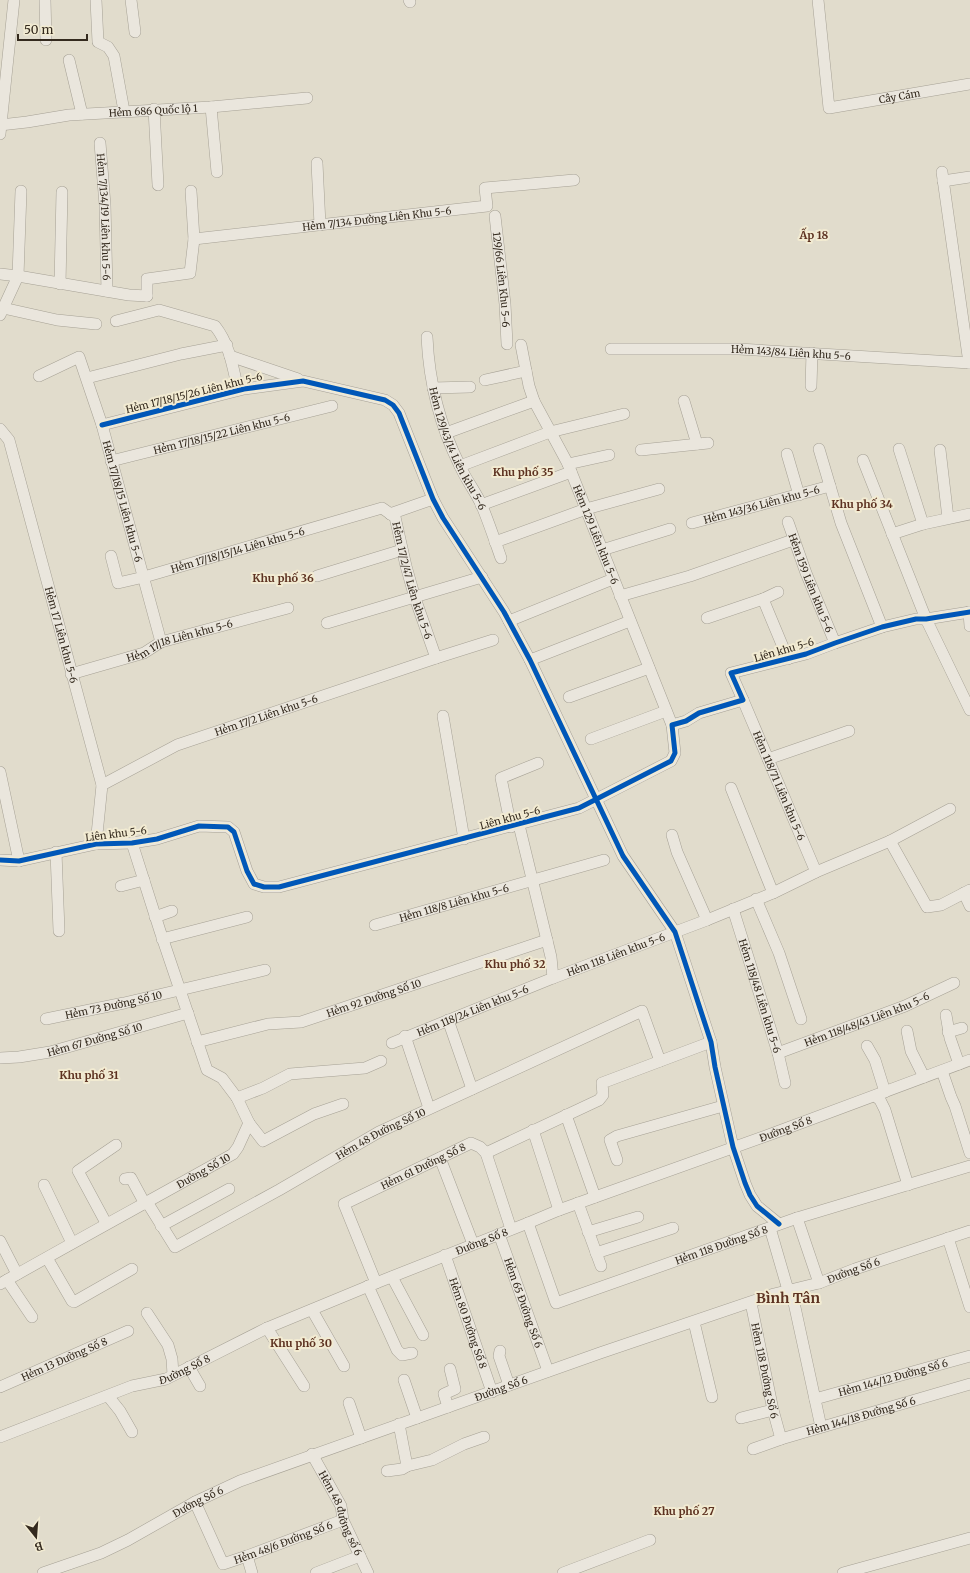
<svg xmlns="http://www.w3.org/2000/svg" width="970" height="1573" font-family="Merriweather,serif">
  <rect width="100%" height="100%" fill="#e1dccc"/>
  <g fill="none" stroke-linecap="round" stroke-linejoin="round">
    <defs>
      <g id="minor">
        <polyline points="45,0 46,40"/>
        <polyline points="96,0 98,42 108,47 114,56 124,111"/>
        <polyline points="131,0 135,32"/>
        <polyline points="409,0 410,2"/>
        <path id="s1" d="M818,0L829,108L970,84"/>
        <polyline points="69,60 82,114"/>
        <polyline points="211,107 217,172"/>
        <polyline points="154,109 158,185"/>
        <path id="s2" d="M0,125L27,122L69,115L211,107L307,98"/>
        <polyline points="0,134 14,0"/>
        <path id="s3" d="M100,143L105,205L107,291"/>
        <polyline points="317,163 320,225"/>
        <polyline points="942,172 969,363"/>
        <polyline points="943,181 970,177"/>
        <path id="s4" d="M495,216L505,304L507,344"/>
        <path id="s5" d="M194,239L487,206L485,188L574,180"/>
        <polyline points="0,274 18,276 129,295 147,296"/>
        <polyline points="60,284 62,192"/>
        <polyline points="147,296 147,279 190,273 194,239 191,191"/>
        <polyline points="3,308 57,320 96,324"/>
        <polyline points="0,315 18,276 21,191"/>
        <path d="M116,321L159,310L215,326C230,345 233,368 238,390"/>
        <path id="s6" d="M427,337C429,381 440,426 460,466C466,480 476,492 482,506C489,523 495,541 501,558"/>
        <path id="s7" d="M521,345L529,386L534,401L568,464L672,725"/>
        <path id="s8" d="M611,349H739L970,363"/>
        <polyline points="230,356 298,379"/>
        <path id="s9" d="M39,376L79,357L102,425L161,642"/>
        <polyline points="87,378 181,354 227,345"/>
        <polyline points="485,380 526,371"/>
        <polyline points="811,386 812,353"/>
        <polyline points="433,388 470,387"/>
        <polyline points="684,401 697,444"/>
        <polyline points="102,425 244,389 303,381 385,400 393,405 399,413 433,499 443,518 504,612 530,660 623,856 675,932 711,1042 715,1067 733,1147 745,1183 750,1195 757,1206 779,1224"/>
        <path id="s10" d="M0,429L9,440L102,785L96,844"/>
        <polyline points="446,433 534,401"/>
        <polyline points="819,449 841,523 882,627"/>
        <polyline points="899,449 923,524"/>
        <polyline points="641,450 708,443"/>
        <polyline points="940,450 948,518"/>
        <polyline points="787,454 799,495"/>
        <polyline points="863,460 926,619 970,710"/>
        <path id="s11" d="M111,461L332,406"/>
        <polyline points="568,464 609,455"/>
        <polyline points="460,466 550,432 624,414"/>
        <polyline points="481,505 571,472"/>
        <polyline points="390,514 433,499"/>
        <path id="s12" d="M788,522L806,573L835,643"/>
        <path id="s13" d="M692,523L830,486"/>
        <polyline points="892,534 923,524 970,514"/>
        <polyline points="495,542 586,509 659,489"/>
        <polyline points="602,550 670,529"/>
        <path id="s14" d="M111,556L118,583L144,577L382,508L395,517L406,566L415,598L436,658"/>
        <polyline points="317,576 402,550"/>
        <polyline points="620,596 690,576 793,540"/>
        <polyline points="763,599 788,659"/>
        <polyline points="969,612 970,626"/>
        <polyline points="707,618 763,599 778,592"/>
        <polyline points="509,621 613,579"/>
        <polyline points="327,623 482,577"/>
        <polyline points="530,660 630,621"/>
        <path id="s15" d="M71,674L144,653L161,642L288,608"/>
        <polyline points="569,697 649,668"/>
        <path id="s16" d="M743,700L816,872"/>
        <polyline points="443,716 464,839"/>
        <polyline points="591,739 666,711"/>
        <polyline points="768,759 849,731"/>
        <polyline points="0,772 19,861"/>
        <path id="s17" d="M102,785L177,745L436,658L493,640"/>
        <polyline points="731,788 773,893"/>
        <path id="s18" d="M519,825L551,957L553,978L707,920L773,893L816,872L890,841L950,809"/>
        <polyline points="511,827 501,778 538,763"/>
        <polyline points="672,835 677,852 707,920"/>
        <polyline points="890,841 927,907 941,905 970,890"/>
        <polyline points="56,852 59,931"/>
        <polyline points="0,860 19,861 96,844 132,843 157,839 199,826 228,827 234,832 247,871 254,884 264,887 279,887 579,808 671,761 675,753 672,725 686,721 699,713 743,700 731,673 806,654 835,643 882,627 916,619 926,619 970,612"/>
        <polyline points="121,886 144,880"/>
        <polyline points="964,893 970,906"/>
        <polyline points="756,899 779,953 801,1019"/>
        <path id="s19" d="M733,909L778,1053L785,1083"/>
        <polyline points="155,917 172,911"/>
        <path id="s20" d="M375,925L604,860"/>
        <polyline points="162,939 247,917"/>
        <polyline points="946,1015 950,1038 959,1064"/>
        <path id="s21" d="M46,1019L124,1003L265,970"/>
        <polyline points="448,1020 472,1089"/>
        <polyline points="907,1031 911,1051 924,1077"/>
        <polyline points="948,1032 962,1028"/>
        <polyline points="405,1036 429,1108"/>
        <path id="s22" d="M197,1042L268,1024L301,1022L547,940"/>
        <path id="s23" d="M392,1043L553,978"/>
        <polyline points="867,1046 875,1060 885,1092"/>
        <path id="s24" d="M778,1053L905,1006L954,983"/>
        <path id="s25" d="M0,1058L19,1057L50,1052L188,1013"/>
        <polyline points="942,1071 951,1097 955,1106 970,1153"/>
        <polyline points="875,1096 880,1100 885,1110 908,1185"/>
        <polyline points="237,1098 263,1088 290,1074 365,1068 381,1061"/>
        <polyline points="566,1115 595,1197"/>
        <polyline points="249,1123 263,1141 314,1114 343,1104"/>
        <polyline points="533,1130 559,1210"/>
        <polyline points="486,1153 511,1229"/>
        <polyline points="440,1158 473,1244"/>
        <polyline points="617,1160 610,1140 617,1136 723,1106"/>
        <polyline points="125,1179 131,1178 145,1204"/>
        <polyline points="44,1185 72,1243"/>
        <path id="s26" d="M147,1202L175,1247L279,1190L379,1132L642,1011L660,1061"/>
        <polyline points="578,1203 601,1266"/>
        <polyline points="797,1218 819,1283"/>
        <polyline points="106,1223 78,1171 116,1145"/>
        <path id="s27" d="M528,1223L556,1303L797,1218L970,1166"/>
        <polyline points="161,1226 229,1189"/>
        <polyline points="770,1228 788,1290"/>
        <polyline points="588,1232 638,1217"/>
        <path id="s28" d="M499,1234L548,1371"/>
        <polyline points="948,1238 970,1307"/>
        <polyline points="0,1241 17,1274"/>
        <polyline points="596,1253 673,1228"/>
        <path id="s29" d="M445,1255L492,1392"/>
        <polyline points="47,1258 72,1301 74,1302 132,1269"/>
        <polyline points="392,1277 423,1335"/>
        <polyline points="7,1280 32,1317"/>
        <path id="s30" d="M376,1283L344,1204L471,1143L480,1147L486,1153L599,1100L603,1095L602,1083L711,1042"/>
        <path id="s31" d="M0,1284C77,1240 155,1198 233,1154L238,1147L249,1123L237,1098L222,1078L207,1070L160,931L132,843"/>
        <polyline points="368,1286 397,1350 402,1355 412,1353"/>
        <polyline points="791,1289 821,1427"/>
        <path id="s32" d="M751,1303L773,1410L781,1439"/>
        <polyline points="312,1310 344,1366"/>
        <polyline points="147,1313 168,1345 172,1359 173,1375"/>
        <polyline points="694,1322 712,1397"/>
        <polyline points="267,1328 304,1386"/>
        <polyline points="500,1351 499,1356 509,1385"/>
        <polyline points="189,1367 200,1386"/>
        <polyline points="404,1380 417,1418"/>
        <path id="s33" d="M0,1387L128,1331"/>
        <polyline points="108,1396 120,1411 132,1432"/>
        <path id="s34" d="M815,1399L970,1356"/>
        <polyline points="349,1403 361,1438"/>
        <polyline points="448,1407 444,1394 455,1389 450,1369"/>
        <polyline points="741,1418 773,1410"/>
        <polyline points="399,1424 407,1466"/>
        <path id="s35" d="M0,1437L132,1386L166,1379L267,1328L376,1283L528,1223L559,1210L774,1133L970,1060"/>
        <path id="s36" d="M753,1449L781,1439L970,1384"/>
        <path id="s37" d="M312,1454L341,1506L343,1520L368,1573"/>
        <polyline points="387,1471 402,1469 407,1466 432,1460 464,1444 484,1437"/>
        <path id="s38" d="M195,1502L223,1564L247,1556L343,1520"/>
        <polyline points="247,1556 252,1573"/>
        <path id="s39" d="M43,1573L101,1553L128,1540L195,1502L240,1481L600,1353L774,1294L819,1283L855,1269L970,1231"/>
        <polyline points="316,1573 360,1556"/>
        <polyline points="563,1573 650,1540"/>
        <polyline points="843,1573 970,1538"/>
      </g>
    </defs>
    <use href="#minor" stroke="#a6a195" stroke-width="12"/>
    <use href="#minor" stroke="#eae6dd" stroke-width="11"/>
    <defs>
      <g id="cycleway">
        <polyline points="102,425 244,389 303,381 385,400 393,405 399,413 433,499 443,518 504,612 530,660 623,856 675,932 711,1042 715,1067 733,1147 745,1183 750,1195 757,1206 779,1224"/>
        <polyline points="0,860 19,861 96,844 132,843 157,839 199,826 228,827 234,832 247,871 254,884 264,887 279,887 579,808 671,761 675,753 672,725 686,721 699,713 743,700 731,673 806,654 835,643 882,627 916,619 926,619 970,612"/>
      </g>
    </defs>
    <use href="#cycleway" stroke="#f2ebd2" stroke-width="8"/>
    <use href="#cycleway" stroke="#0057b8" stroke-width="5"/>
  </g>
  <g text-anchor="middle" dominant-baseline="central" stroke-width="4" stroke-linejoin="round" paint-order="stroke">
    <g font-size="10" fill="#342a1e" stroke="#f2ebd2">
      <text stroke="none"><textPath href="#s1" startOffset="180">Cây Cám</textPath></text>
      <text stroke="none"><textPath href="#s2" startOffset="154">Hẻm 686 Quốc lộ 1</textPath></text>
      <text stroke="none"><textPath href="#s3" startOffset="74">Hẻm 7/134/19 Liên khu 5-6</textPath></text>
      <text stroke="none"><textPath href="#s5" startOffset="184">Hẻm 7/134 Đường Liên Khu 5-6</textPath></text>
      <text stroke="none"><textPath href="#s4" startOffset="64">129/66 Liên Khu 5-6</textPath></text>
      <text stroke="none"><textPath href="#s8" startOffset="180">Hẻm 143/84 Liên khu 5-6</textPath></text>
      <text transform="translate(194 393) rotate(-14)">Hẻm 17/18/15/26 Liên khu 5-6</text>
      <text stroke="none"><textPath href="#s11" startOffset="114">Hẻm 17/18/15/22 Liên khu 5-6</textPath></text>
      <text stroke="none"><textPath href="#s6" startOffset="117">Hẻm 129/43/14 Liên khu 5-6</textPath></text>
      <text stroke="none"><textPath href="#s9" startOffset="195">Hẻm 17/18/15 Liên khu 5-6</textPath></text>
      <text stroke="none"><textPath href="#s13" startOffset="72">Hẻm 143/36 Liên khu 5-6</textPath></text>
      <text stroke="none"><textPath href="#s7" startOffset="205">Hẻm 129 Liên khu 5-6</textPath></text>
      <text stroke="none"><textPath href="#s14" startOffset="152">Hẻm 17/18/15/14 Liên khu 5-6</textPath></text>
      <text stroke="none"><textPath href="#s14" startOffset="384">Hẻm 17/2/47 Liên khu 5-6</textPath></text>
      <text stroke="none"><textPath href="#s12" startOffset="65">Hẻm 159 Liên khu 5-6</textPath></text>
      <text stroke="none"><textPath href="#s10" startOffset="216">Hẻm 17 Liên khu 5-6</textPath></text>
      <text stroke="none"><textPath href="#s15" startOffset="114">Hẻm 17/18 Liên khu 5-6</textPath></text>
      <text transform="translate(784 650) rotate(-16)">Liên khu 5-6</text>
      <text stroke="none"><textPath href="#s17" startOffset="179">Hẻm 17/2 Liên khu 5-6</textPath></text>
      <text stroke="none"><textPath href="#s16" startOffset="93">Hẻm 118/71 Liên khu 5-6</textPath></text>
      <text transform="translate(510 818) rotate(-15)">Liên khu 5-6</text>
      <text transform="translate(116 834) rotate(-7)">Liên khu 5-6</text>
      <text stroke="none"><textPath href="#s20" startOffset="82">Hẻm 118/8 Liên khu 5-6</textPath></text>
      <text stroke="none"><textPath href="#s18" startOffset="224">Hẻm 118 Liên khu 5-6</textPath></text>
      <text stroke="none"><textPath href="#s19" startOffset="91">Hẻm 118/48 Liên khu 5-6</textPath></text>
      <text stroke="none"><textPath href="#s22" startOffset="183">Hẻm 92 Đường Số 10</textPath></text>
      <text stroke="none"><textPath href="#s21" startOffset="69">Hẻm 73 Đường Số 10</textPath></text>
      <text stroke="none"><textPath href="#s23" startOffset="87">Hẻm 118/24 Liên khu 5-6</textPath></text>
      <text stroke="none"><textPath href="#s24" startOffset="95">Hẻm 118/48/43 Liên khu 5-6</textPath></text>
      <text stroke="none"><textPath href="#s25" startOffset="97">Hẻm 67 Đường Số 10</textPath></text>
      <text stroke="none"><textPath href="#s35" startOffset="845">Đường Số 8</textPath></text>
      <text stroke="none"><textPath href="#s26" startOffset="288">Hẻm 48 Đường Số 10</textPath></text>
      <text stroke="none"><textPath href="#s30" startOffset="173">Hẻm 61 Đường Số 8</textPath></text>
      <text stroke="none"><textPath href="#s31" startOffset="233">Đường Số 10</textPath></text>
      <text stroke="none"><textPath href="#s35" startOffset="521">Đường Số 8</textPath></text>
      <text stroke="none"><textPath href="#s27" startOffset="260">Hẻm 118 Đường Số 8</textPath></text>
      <text stroke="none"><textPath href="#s39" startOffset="867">Đường Số 6</textPath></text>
      <text stroke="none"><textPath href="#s28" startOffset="73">Hẻm 65 Đường Số 6</textPath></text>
      <text stroke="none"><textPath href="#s29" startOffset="72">Hẻm 80 Đường Số 8</textPath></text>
      <text stroke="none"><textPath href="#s33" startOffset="70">Hẻm 13 Đường Số 8</textPath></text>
      <text stroke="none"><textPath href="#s35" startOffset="197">Đường Số 8</textPath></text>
      <text stroke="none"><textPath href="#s32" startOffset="69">Hẻm 118 Đường Số 6</textPath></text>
      <text stroke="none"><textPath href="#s34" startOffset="81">Hẻm 144/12 Đường Số 6</textPath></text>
      <text stroke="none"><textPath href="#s39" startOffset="495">Đường Số 6</textPath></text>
      <text stroke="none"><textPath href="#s36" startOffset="113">Hẻm 144/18 Đường Số 6</textPath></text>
      <text stroke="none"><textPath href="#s39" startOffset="171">Đường Số 6</textPath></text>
      <text stroke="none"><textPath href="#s37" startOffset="66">Hẻm 48 đường số 6</textPath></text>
      <text stroke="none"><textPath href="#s38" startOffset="132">Hẻm 48/6 Đường Số 6</textPath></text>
    </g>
    <g font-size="11" font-weight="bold" fill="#5d3221" stroke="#f2ebd2">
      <text x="814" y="235">Ấp 18</text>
      <text x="523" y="472">Khu phố 35</text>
      <text x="862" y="504">Khu phố 34</text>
      <text x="283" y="578">Khu phố 36</text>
      <text x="515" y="964">Khu phố 32</text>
      <text x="89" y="1075">Khu phố 31</text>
      <text x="301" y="1343">Khu phố 30</text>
      <text x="684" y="1511">Khu phố 27</text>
    </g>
    <g font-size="14" font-weight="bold" fill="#5d3221" stroke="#f2ebd2">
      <text x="788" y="1298">Bình Tân</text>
    </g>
  </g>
  <g transform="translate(36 1537) rotate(163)" stroke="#f2ebd2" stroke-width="3" paint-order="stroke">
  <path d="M0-3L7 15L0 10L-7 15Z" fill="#342a1e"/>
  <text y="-6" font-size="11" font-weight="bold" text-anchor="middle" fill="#342a1e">B</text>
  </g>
  <path d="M18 34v6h69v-6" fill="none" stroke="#342a1e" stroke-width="2"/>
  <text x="24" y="34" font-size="12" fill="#342a1e" stroke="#f2ebd2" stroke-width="3" paint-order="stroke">50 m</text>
</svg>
